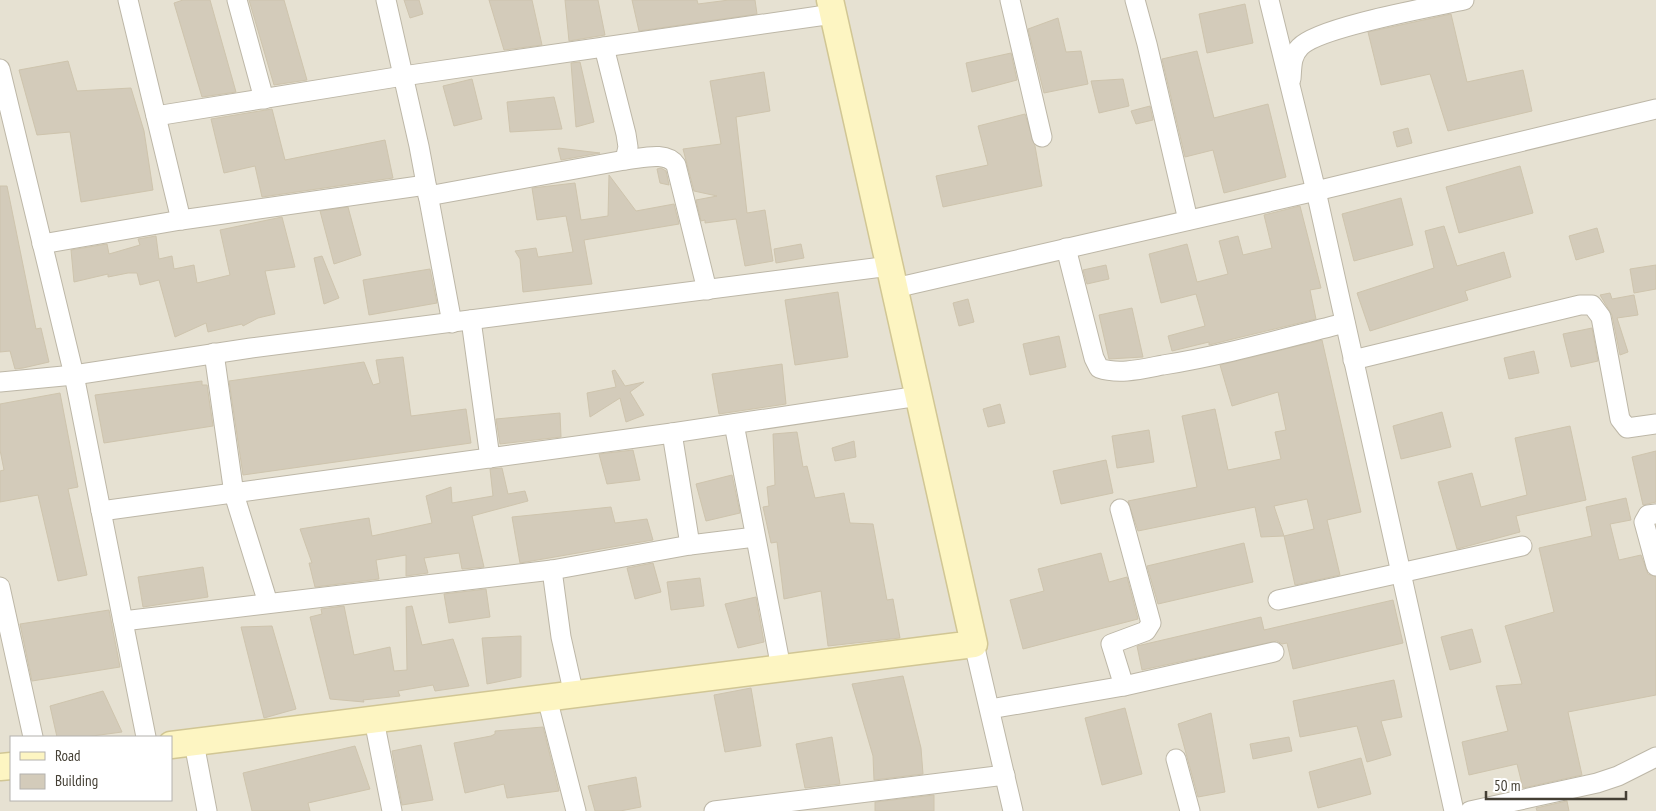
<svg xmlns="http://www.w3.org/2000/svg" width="1656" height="811" font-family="'PT Sans Narrow',sans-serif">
  <rect width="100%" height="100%" fill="#f2efe4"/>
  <path fill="#e6e1d2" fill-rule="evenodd" d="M0,0H1656V811H0ZM11,737H171V800H11Z"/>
  <g fill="#d3cbba" stroke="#cec4ad" fill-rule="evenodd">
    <polygon points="183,0 210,0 236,92 202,97 174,3"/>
    <polygon points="249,0 284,0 307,80 274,85"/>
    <polygon points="404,0 419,0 423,14 410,18"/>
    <polygon points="489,0 532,0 542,45 504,50"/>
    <polygon points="565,0 598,0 605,35 569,41"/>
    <polygon points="632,0 697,0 698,4 729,0 755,0 757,14 639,31"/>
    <polygon points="1245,4 1253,43 1207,53 1199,14"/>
    <polygon points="1451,14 1467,82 1523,70 1532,111 1448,131 1430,74 1381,85 1368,32"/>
    <polygon points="1058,18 1066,52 1081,51 1088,84 1044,93 1028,29"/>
    <polygon points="1197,51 1214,118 1268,104 1286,177 1224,193 1213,150 1185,157 1162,59"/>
    <polygon points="1011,53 1017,80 972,92 966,63"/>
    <polygon points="68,61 77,91 131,88 144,131 153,190 81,202 70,132 37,135 19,70"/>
    <polygon points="580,62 594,122 576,127 571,63"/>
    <polygon points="764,72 770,111 736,117 747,213 765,210 773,261 745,266 736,219 705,223 705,220 701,221 696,200 717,196 694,191 683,149 721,144 710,81"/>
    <polygon points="472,79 482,119 454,126 443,86"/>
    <polygon points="1123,79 1129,106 1099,113 1091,81"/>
    <polygon points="554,97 562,129 510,132 507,102"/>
    <polygon points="1150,106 1153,120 1136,124 1131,111"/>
    <polygon points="272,109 285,160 385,140 393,178 262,197 255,166 224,173 211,119"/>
    <polygon points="1025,114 1035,146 1042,186 943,207 936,176 988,165 978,126"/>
    <polygon points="1408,128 1412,143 1397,147 1393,132"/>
    <polygon points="558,148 600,153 561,160"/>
    <polygon points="1520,166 1533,213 1459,233 1446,187"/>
    <polygon points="661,168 666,171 669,185 660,183 657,169"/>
    <polygon points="609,175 636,211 674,204 679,224 584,240 592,284 523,292 520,259 515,251 536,248 538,257 573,252 566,216 537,220 532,188 575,183 581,220 608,216"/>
    <polygon points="0,186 7,186 36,329 41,328 49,362 23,368 15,369 10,351 0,352"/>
    <polygon points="1401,198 1413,245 1354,261 1342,214"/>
    <polygon points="1300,206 1321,288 1310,290 1316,319 1229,340 1209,345 1209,342 1172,351 1168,336 1205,326 1196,294 1161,303 1149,254 1187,244 1197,282 1228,274 1219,241 1238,236 1243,255 1272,248 1264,215"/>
    <polygon points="348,207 361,255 334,264 320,211"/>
    <polygon points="282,217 295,267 265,271 275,314 258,318 243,326 242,324 208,332 206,323 175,337 159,280 140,285 137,273 128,273 108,277 108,274 74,282 71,250 107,244 109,254 140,245 138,239 156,236 159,259 172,256 174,269 194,265 197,283 230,275 220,230"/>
    <polygon points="1444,226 1457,266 1504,252 1511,277 1465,291 1468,300 1370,331 1357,293 1434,268 1425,231"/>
    <polygon points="1597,228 1604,252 1576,260 1569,236"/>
    <polygon points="801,244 804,258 776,263 774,249"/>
    <polygon points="322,256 339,298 324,304 314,258"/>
    <polygon points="1106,265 1109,279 1087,284 1083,270"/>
    <polygon points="1656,265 1656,289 1634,293 1630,269"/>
    <polygon points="430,269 437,303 369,315 363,280"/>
    <polygon points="838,292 848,357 795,365 785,300"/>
    <polygon points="1610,293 1612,299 1634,295 1638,315 1617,318 1628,352 1620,355 1612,315 1600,295"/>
    <polygon points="968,299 974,322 959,326 953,303"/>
    <polygon points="1132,308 1143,357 1109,359 1099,315"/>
    <polygon points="1592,328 1598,361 1571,367 1563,334"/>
    <polygon points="1059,336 1066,367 1030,375 1023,344"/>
    <path d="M1322,340L1361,512L1327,520L1340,575L1295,585L1284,536L1261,537L1255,507L1138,531L1128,501L1197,487L1182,416L1215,409L1228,470L1281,459L1275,432L1286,430L1278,392L1232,406L1220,365ZM1307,499L1314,529L1284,536L1274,506Z"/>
    <polygon points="1534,351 1539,373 1509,379 1504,358"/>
    <polygon points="403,357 411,416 466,409 471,443 243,475 229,381 364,362 373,385 380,383 376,360"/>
    <polygon points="782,364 786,404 719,414 712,374"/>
    <polygon points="615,370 625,386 644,382 630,392 644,415 626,422 620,398 590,417 587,393 616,387 612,371"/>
    <polygon points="202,381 202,385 207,385 213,426 104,443 95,395"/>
    <polygon points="60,393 78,487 68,489 87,575 58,581 38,495 0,502 0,471 4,470 0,450 0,404"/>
    <polygon points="1000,404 1005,423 988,427 983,409"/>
    <polygon points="1442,412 1451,447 1401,459 1393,426"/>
    <polygon points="560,413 561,437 500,444 496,419"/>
    <polygon points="1570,426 1586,500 1516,516 1520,532 1457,549 1438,482 1472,473 1481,507 1527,495 1515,438"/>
    <polygon points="1149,430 1154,462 1117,468 1112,436"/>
    <polygon points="797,432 803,467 807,466 815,498 844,493 850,523 873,524 887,600 893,599 900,638 828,646 821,591 784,599 777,542 771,543 763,507 769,506 767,487 775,485 773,434"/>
    <polygon points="854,441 856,457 835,461 832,448"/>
    <polygon points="633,450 640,480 607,484 599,454"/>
    <polygon points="1656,451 1656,502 1643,505 1632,457"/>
    <polygon points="1106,460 1113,493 1061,504 1053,471"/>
    <polygon points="502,468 508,494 525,491 528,501 472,516 484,567 462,569 459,553 424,558 428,573 406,576 406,555 376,560 379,579 315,587 309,563 312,563 300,529 369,518 372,536 432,523 426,496 451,487 452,503 493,496 490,469"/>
    <polygon points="732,475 740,513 706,521 696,484"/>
    <polygon points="1626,498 1631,520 1610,524 1619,560 1641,555 1648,574 1656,577 1656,695 1568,712 1582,775 1523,788 1517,764 1469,775 1462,742 1508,731 1496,686 1522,684 1505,626 1554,612 1539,548 1592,536 1586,507"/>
    <polygon points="611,507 615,523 647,519 653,540 520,563 512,517"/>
    <polygon points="1244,543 1253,582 1158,604 1147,566"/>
    <polygon points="1101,553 1109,582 1127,577 1138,619 1023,649 1010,600 1044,591 1038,569"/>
    <polygon points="653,563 661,592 635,599 627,568"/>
    <polygon points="203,567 208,597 143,607 138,577"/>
    <polygon points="700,578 704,606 671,610 667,582"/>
    <polygon points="486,589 490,617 449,623 444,594"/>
    <polygon points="756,597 764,642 738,648 725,604"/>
    <polygon points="1393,600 1403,643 1293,669 1287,643 1282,644 1277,641 1142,670 1137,646 1261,617 1264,630"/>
    <polygon points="344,606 354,655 390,647 394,671 407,670 406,607 412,606 422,645 453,639 469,686 435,691 433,685 398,691 400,696 363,700 364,702 330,699 310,617 322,614 321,609"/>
    <polygon points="109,610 120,667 32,681 20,624"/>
    <polygon points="272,626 296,709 264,718 241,627"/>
    <polygon points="1472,629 1481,662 1450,670 1441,637"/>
    <polygon points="521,636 521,677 487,684 482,638"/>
    <polygon points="903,676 921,748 923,774 874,780 873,756 852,684"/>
    <polygon points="1394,680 1402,717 1381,721 1391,755 1367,762 1357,726 1300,737 1293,701"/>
    <polygon points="751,688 761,746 725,752 714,695"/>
    <polygon points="103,691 122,732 85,737 57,737 50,706"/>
    <polygon points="1125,708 1142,774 1102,785 1085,718"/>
    <polygon points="1211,713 1225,792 1198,797 1178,724"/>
    <polygon points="543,727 559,791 507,798 504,784 465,793 454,743 491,736 495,734 495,731"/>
    <polygon points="832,737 840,784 805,788 796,744"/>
    <polygon points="1289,737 1292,751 1253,759 1250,744"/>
    <polygon points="421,745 433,800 402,805 392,751"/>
    <polygon points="355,746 370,789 308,803 310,811 252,811 243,773"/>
    <polygon points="1361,758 1371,794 1318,808 1309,772"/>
    <polygon points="636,777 641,807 620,811 595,811 588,786"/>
    <polygon points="934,795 934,811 875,811 875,802"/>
    <polygon points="1567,801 1569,811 1537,811 1536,808"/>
  </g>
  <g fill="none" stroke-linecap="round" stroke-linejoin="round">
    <defs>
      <g id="street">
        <polyline points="128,0 181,220"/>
        <polyline points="237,0 264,99"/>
        <polyline points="386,0 419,146 452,323"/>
        <polyline points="1010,0 1042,137"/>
        <polyline points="1135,0 1147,44 1188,220"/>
        <polyline points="1269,0 1316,191 1454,811"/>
        <polyline points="0,69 74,375 146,737"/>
        <path d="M1291,79C1292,67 1291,56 1300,47C1318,27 1432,7 1464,0"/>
        <polyline points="156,116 403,76 833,14"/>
        <path d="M625,160C640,159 666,150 676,165L707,290"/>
        <polyline points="428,196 625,160 628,147 626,134 604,47"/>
        <polyline points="42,244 181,220 426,185"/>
        <path d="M1066,248L1094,358L1099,368C1119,375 1142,369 1163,365C1225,355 1284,338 1345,323"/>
        <polyline points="895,288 1316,191 1656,109"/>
        <polyline points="471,320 490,458"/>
        <polyline points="214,353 234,494 268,603"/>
        <polyline points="1353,360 1580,305 1592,305 1601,317 1620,419 1627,428 1656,424"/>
        <polyline points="0,382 74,375 251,348 890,266"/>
        <polyline points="734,424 781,668"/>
        <polyline points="1120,509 1151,623 1146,631 1111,644 1124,686"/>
        <polyline points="101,511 672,433 919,396"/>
        <polyline points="1656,514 1648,515 1644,522 1656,566"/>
        <polyline points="690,545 755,537"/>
        <polyline points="552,570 561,637 574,695"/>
        <polyline points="0,587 33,737"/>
        <polyline points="1278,600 1522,546"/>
        <polyline points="123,621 552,570 690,545 672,433"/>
        <polyline points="974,644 1013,811"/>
        <polyline points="547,698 576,811"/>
        <polyline points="990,709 1124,686 1274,652"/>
        <polyline points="374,720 392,811"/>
        <polyline points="194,743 207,811"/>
        <polyline points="1176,759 1190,811"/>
        <polyline points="714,811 1005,775"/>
        <polyline points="1470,811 1597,783 1618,776 1656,757"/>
      </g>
      <g id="secondary">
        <polyline points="171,745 974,644 830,0"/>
        <polyline points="0,767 11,766"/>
      </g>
    </defs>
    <use href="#street" stroke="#bdb7a7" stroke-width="21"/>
    <use href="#secondary" stroke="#d1c694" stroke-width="29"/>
    <use href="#street" stroke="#fff" stroke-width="19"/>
    <use href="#secondary" stroke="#fdf5c2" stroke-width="26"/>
  </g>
  <rect x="10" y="736" width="162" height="65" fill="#ffffff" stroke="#b4b2ae"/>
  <rect x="20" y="752" width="25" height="8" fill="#fdf5c2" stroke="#b4b2ae"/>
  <text x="55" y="761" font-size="15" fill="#443f34">Road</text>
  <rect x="20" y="774" width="25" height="15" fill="#d3cbba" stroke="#b4b2ae"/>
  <text x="55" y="786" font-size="15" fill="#443f34">Building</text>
  <path d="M1486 791v8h140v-8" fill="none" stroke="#443f34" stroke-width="2.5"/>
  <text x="1494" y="791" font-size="15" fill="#443f34" stroke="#ffffff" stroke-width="4" paint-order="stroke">50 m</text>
</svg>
